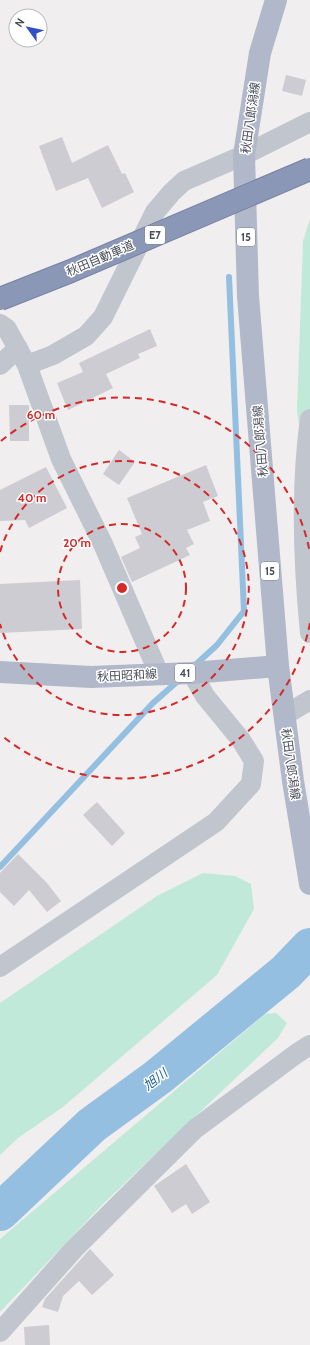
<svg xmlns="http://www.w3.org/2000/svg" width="310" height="1345" font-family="Cabin,'Noto Sans JP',sans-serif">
  <rect width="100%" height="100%" fill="#f0eeee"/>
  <g fill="#c1e9d9">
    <polygon points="310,219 310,504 297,411 303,241"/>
    <polygon points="203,873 235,876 251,884 254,909 217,975 63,1107 18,1138 0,1155 0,1003 157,896"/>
    <polygon points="276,1013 287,1023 278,1038 104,1203 0,1312 0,1239 265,1014"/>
  </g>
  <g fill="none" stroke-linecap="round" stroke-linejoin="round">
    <g stroke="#94bfe0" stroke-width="6">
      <polyline points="193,667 217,645 244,611 229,277"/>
      <polyline points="0,867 153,703 179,680"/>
    </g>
    <polyline stroke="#94bfe0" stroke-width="38" points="0,1212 92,1125 158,1077 286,972 310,947"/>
  </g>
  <g fill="#ccccd2">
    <polygon points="286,75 306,80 302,96 282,91"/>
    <polygon points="62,137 72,163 108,145 122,174 125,173 134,192 102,208 88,178 56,191 39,146"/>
    <polygon points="150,329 157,346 138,354 140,358 106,374 113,388 68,410 57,383 83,372 79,363"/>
    <polygon points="9,405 29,405 29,441 10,441"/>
    <polygon points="119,450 135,462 119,485 103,474"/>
    <polygon points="206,465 218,496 203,502 210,521 187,530 194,544 186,548 190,555 132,582 121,557 140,548 135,537 142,534 127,498"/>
    <polygon points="46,467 67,508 29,528 25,520 0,521 0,490"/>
    <polygon points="80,580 82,629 0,633 0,584"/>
    <polygon points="97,802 125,833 112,846 83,815"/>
    <polygon points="18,854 47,883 61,901 47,912 29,890 14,906 0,892 0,873"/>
    <polygon points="186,1164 210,1202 192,1214 186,1204 172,1213 154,1186"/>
    <polygon points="90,1249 114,1275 92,1295 79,1281 63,1296 58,1312 42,1307 45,1299"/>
    <polygon points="49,1325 50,1345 25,1345 24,1327"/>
  </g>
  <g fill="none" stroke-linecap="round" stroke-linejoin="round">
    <g stroke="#c0c5ce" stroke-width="20">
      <polyline points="0,324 7,329 27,365 61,459 103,544 159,674"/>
      <polyline points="0,365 18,348"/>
      <polyline points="27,365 53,355 86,336 103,317 155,212 172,192 184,181 244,155 310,122"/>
      <path d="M310,419C300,490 303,562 310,633"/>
      <polyline points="285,715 310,700"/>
      <polyline points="0,967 216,822 251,784 254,761 241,740 205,696 192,673"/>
      <polyline points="0,1332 74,1249 195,1129 296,1054 310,1045"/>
    </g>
    <g stroke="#b1b8c9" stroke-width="22">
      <polyline points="276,0 260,53 244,155 248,296 278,666 293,781 310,884"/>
      <polyline points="0,672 91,677 192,673 278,666"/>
    </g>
    <defs>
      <polyline id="motorway-bridge" points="0,299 71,271 310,169"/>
    </defs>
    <use href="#motorway-bridge" stroke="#7782a2" stroke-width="24" stroke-linecap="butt"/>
    <use href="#motorway-bridge" stroke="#8b97b6" stroke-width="22"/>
  </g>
  <g fill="none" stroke="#d62828" stroke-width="2" stroke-dasharray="7 5">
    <circle cx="122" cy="588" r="64"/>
    <path d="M0 552A127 127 0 1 1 0 624"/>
    <path d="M310 623A191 191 0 0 1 1 735M1 441A191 191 0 0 1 310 553"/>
  </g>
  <g text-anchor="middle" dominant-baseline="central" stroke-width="3" stroke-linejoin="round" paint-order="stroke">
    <g fill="#fff" stroke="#7f828b" stroke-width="1">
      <rect x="145" y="226" width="20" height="18" rx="3"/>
      <rect x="237" y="228" width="18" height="18" rx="3"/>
      <rect x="261" y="562" width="18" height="18" rx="3"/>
      <rect x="175" y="664" width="20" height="18" rx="3"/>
    </g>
    <g font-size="11" font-weight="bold" fill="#484d59">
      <text x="155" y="235">E7</text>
      <text x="246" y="237">15</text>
      <text x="270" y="571">15</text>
      <text x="185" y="673">41</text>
    </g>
    <g font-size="12" fill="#484d59" stroke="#fff">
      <text transform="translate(250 118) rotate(-82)">秋田八郎潟線</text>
      <text transform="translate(100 258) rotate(-23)">秋田自動車道</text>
      <text transform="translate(260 441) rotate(-95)">秋田八郎潟線</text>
      <text transform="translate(127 675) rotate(-3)">秋田昭和線</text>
      <text transform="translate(291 764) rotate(82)">秋田八郎潟線</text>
    </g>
    <g font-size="13" font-style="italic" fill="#1e6296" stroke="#fff">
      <text transform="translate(155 1079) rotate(-37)">旭川</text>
    </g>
  </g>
  <circle cx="122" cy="588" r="6" fill="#d62828" stroke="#fff" stroke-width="2"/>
  <g font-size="12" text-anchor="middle" font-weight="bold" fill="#d62828" stroke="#fff" stroke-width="3" stroke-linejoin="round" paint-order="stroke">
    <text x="41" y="419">60 m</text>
    <text x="32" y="502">40 m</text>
    <text x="77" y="547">20 m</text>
  </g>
  <g transform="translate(28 28) rotate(303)"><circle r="19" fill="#ffffff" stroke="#b6b8bd"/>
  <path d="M0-3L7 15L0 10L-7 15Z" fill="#3050c8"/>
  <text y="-6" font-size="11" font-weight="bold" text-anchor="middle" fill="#484d59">N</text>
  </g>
</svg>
